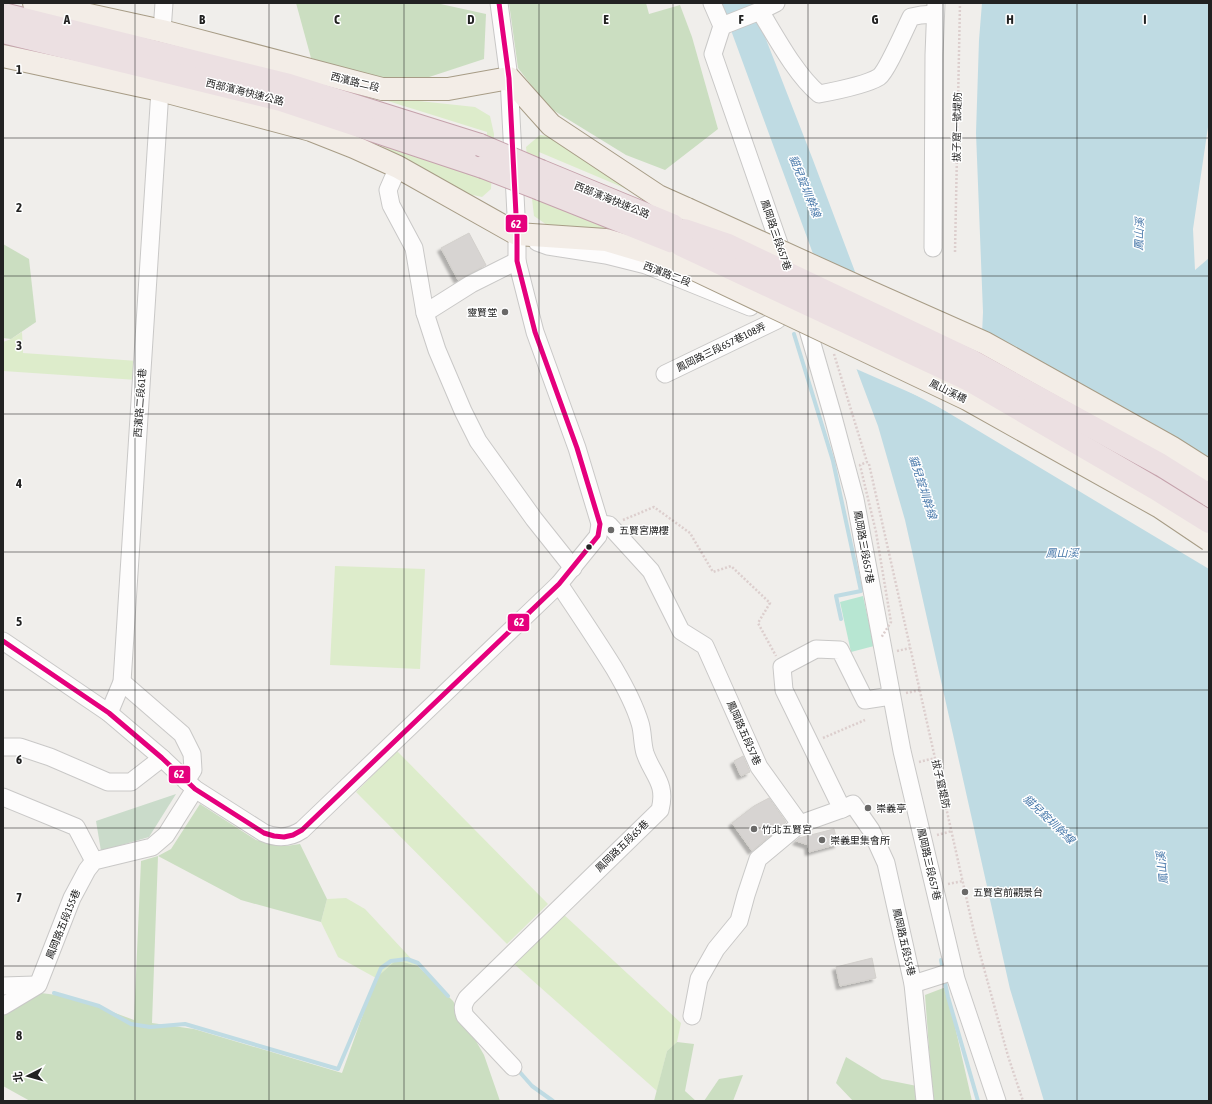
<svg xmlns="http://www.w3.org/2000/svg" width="1212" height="1104" font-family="'Asap Condensed','Noto Sans TC',sans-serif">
  <defs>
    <filter id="shadow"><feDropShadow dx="-3.5" dy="3.5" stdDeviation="1" flood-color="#0004"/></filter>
  </defs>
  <rect width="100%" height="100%" fill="#f0eeeb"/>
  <g fill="#ddeccb">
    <polygon points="372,96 475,107 490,116 494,134 491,189 482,197 459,192 375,142 485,178 487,132"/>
    <polygon points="540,135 556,137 648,198 539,152 540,201 658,249 550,227 534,216 526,147"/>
    <polygon points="22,332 23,353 138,361 137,380 3,371 3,342 11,339"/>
    <polygon points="335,566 425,569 420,669 330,665"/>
    <polygon points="397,751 548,904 507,944 356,792"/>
    <polygon points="346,898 365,909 418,966 396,960 376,978 338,957 321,922 327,899"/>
    <polygon points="562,913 681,1023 677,1042 667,1051 657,1091 513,963"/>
  </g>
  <g fill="#cbdec1">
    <polygon points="296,3 436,3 486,14 484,59 417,81 371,78 311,58"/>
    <polygon points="509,3 646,3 649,14 680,5 692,37 718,129 665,170 626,155 548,107 518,68"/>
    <polygon points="3,244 29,259 36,322 11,339 3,338"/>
    <polygon points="200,804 256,840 286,846 300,844 327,899 321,922 241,900 158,856 152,1023 194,1029 342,1073 376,978 396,960 418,966 453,1001 484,1055 500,1101 30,1101 3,1086 3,1013 41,993 72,997 134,1020 141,861 158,856 171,849"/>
    <polygon points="946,987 972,1101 853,1101 836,1083 846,1057 882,1079 932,1089 925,995"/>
    <polygon points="677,1042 694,1044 685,1091 696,1101 654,1101 667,1051"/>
    <polygon points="743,1075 733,1101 704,1101 719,1079"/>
  </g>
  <polygon fill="#cadbca" points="176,794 149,837 101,851 96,821"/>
  <polygon fill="#b7e6d2" points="863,596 874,646 851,652 840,602"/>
  <polygon fill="#bfdbe3" points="721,3 752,3 753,6 813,160 898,386 981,429 980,377 983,312 976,133 979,40 982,3 1209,3 1208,127 1193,229 1195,270 1209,258 1209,1101 1044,1101 1010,989 905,520 878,426 812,251"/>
  <polygon fill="#f0eeeb" points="809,251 858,276 900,385 932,403 979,426 978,377 980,336 1209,464 1209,569 927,400 854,368"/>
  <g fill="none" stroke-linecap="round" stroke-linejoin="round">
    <g stroke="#bfdbe3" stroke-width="4">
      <polyline points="794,334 833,461 861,591 836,596 841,619"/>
      <polyline points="941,960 943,971"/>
      <polyline points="944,978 948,997 978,1101"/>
      <polyline points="54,993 99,1006 131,1024 150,1027 185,1024 338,1069 381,968 391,961 407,959 418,963 448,996"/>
      <polyline points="517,1069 532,1086 553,1101"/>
    </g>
  </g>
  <g fill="#d7d4d2" stroke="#d3d0cc" filter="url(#shadow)">
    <polygon points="469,233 486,265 458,280 441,248"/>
    <polygon points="743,756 750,772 741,776 734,761"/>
    <polygon points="769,798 786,822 752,851 732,823 754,806"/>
    <polygon points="834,829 838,844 809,852 808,845 796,841 799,838"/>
    <polygon points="872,958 876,978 840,986 836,967"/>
  </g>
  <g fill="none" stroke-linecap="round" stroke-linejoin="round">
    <defs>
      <g id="minor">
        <polyline points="712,3 722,26 713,54 784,258"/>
        <path d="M760,11C776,37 796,75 819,94C835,91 866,85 879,77C887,71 905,29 911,17L921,15L935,14"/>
        <polyline points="722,26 760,11 776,3"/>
        <polyline points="162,31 164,3"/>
        <polyline points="398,167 388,190 391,205 414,248 425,313 437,350 463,411 478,441 534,519 573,568"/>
        <polyline points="537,242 548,246 606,255 646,265 750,307"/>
        <polyline points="933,248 934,55 936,3"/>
        <polyline points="425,313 471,284 517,261"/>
        <polyline points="804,316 832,413 855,499 902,751 956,979 997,1101"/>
        <polyline points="665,374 777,320"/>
        <polyline points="600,524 609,525 651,571 681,631 705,646 759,767 800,824"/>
        <path d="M3,641L109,713L162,758L195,789L264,833C278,839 290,838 302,830L559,584L598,536L600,524L577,448L535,332L517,261V234L509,78L499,3"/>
        <polyline points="122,682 182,734 192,754 193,770 186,781"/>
        <polyline points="109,713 122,682 160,90"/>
        <polyline points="3,747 20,747 50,757 108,782 131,782 162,758"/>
        <polyline points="3,797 76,827 94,861"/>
        <polyline points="842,809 784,690 782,667 816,649 840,650 865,700 891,696"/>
        <polyline points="913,984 954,971"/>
        <polyline points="3,986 35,985"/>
        <polyline points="3,1006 38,985 72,898 87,870 94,861 152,847 166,835 195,789"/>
        <polyline points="692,1016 699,979 716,949 739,921 746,895 758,859 800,824 842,809 853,804 871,830 886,863 913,984 925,1101"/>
        <path d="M513,1067L465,1016C462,1008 463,1005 467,998L660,810C667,783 653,776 645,753C642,743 643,732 640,723C634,703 624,685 614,668C596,639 577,611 559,584"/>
      </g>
      <g id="major">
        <polyline points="34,3 162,31 382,89 448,89 509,78 551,125 658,196 687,209"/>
        <polyline points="3,56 160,90 311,130 354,147 398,167 517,234 606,240 677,261"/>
      </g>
      <g id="highway">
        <polyline points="3,14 289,85 480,145"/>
        <polyline points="3,32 281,100 483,167"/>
        <polyline points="541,171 684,230"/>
        <polyline points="540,189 673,242"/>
      </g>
    </defs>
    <use href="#minor" stroke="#c9c8c7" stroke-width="19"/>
    <use href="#major" stroke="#a79c86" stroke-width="24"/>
    <use href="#highway" stroke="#c5a2ac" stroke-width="24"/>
    <g stroke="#dccecd" stroke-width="2.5" stroke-dasharray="2 2" stroke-linecap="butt">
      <polyline points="955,252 960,3"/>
      <polyline points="869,464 974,932 1008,1056 1023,1101"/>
      <polyline points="623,520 654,507 690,533 713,572 731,566 770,603 758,623 776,656"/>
      <polyline points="897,651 910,648"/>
      <polyline points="906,693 920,690"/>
      <polyline points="823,738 865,720"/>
      <polyline points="919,762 935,758"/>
      <polyline points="937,835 952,831"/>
      <polyline points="948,884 963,881"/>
    </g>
    <use href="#minor" stroke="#fdfcfc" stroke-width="17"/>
    <use href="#major" stroke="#f3ede7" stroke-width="22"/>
    <use href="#highway" stroke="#ece0e2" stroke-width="22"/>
    <defs>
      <g id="major-bridge">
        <polyline points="687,209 861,288 985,343 1171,447 1209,471"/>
        <polyline points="677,261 967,399 1160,507 1209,540"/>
      </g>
      <g id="highway-bridge">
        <polyline points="480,145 541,171"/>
        <polyline points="483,167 540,189"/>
        <polyline points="684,230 728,245 970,360 1161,465 1209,495"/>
        <polyline points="681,245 969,380 1156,489 1209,522"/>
      </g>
    </defs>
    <use href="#major-bridge" stroke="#a79c86" stroke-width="24" stroke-linecap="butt"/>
    <use href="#highway-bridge" stroke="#c5a2ac" stroke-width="24" stroke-linecap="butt"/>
    <polyline stroke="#dccecd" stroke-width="2.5" stroke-dasharray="2 2" stroke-linecap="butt" points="834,354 867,462 860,465 876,532 891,622 881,638"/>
    <use href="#major-bridge" stroke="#f3ede7" stroke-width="22"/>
    <use href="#highway-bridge" stroke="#ece0e2" stroke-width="22"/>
    <defs>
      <polyline id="bus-1" points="3,641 109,713 162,758 195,789 264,833 274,836 284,837 293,835 302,830 559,584 598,536 600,524 577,448 535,332 517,261 517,234 509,78 499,3"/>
    </defs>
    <use href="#bus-1" stroke="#fff" stroke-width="8"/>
    <use href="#bus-1" stroke="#e5007d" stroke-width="5"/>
  </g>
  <path fill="none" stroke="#222" stroke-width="1" stroke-opacity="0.55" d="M135,3V1101M269,3V1101M404,3V1101M539,3V1101M673,3V1101M808,3V1101M943,3V1101M1077,3V1101M3,138H1209M3,276H1209M3,414H1209M3,552H1209M3,690H1209M3,828H1209M3,966H1209"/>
  <g fill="#6a6968" stroke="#fff" stroke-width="1.5">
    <circle cx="505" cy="312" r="4"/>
    <circle cx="611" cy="530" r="4"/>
    <circle cx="868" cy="808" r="4"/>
    <circle cx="754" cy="829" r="4"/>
    <circle cx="822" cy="840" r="4"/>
    <circle cx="965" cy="892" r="4"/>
  </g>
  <circle fill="#222" stroke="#fff" stroke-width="1.5" cx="589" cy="547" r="3.5"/>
  <g text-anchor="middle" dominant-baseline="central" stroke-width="3" stroke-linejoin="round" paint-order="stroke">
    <g font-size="10" fill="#222" stroke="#fff">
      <text transform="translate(355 82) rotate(14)">西濱路二段</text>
      <text transform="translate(245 92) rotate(14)">西部濱海快速公路</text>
      <text transform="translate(957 127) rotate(-89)">拔子窟一號堤防</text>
      <text transform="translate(612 200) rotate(22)">西部濱海快速公路</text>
      <text transform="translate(776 235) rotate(71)">鳳岡路三段657巷</text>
      <text transform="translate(667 274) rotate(21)">西濱路二段</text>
      <text transform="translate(721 347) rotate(-26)">鳳岡路三段657巷108弄</text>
      <text transform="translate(948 391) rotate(26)">鳳山溪橋</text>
      <text transform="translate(140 403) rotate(-86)">西濱路二段61巷</text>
      <text transform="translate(864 547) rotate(80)">鳳岡路三段657巷</text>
      <text transform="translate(744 733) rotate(66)">鳳岡路五段57巷</text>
      <text transform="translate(941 784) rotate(77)">拔子窟堤防</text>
      <text transform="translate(622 846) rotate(-44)">鳳岡路五段65巷</text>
      <text transform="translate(929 864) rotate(77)">鳳岡路三段657巷</text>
      <text transform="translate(63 924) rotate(-68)">鳳岡路五段155巷</text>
      <text transform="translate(904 942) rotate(77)">鳳岡路五段55巷</text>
    </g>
    <g font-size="10" fill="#222" stroke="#fff" text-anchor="start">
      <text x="497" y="312" text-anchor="end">靈賢堂</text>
      <text x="619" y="530">五賢宮牌樓</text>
      <text x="876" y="808">崇義亭</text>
      <text x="762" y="829">竹北五賢宮</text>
      <text x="830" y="840">崇義里集會所</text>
      <text x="973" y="892">五賢宮前觀景台</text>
    </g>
    <g font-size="11" font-style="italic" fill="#4a7aab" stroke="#fff">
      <text transform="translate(805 186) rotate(68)">貓兒錠圳幹線</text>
      <text transform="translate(1139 234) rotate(-88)">鳳山溪</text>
      <text transform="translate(923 487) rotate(72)">貓兒錠圳幹線</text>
      <text x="1062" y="553">鳳山溪</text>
      <text transform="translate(1049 819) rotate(43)">貓兒錠圳幹線</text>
      <text transform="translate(1162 868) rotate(-96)">鳳山溪</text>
    </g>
  </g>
  <g font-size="13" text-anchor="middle" font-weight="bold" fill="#222" stroke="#fff" stroke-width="3" stroke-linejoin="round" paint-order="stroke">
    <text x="67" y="24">A</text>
    <text x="202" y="24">B</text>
    <text x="337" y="24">C</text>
    <text x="471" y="24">D</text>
    <text x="606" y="24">E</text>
    <text x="741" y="24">F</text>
    <text x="875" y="24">G</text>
    <text x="1010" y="24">H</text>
    <text x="1145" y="24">I</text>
    <text x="19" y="74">1</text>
    <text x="19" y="212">2</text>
    <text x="19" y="350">3</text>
    <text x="19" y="488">4</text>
    <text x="19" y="626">5</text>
    <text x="19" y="764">6</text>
    <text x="19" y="902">7</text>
    <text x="19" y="1040">8</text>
  </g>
  <g stroke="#fff" stroke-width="1.5">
    <rect x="505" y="214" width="23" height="19" rx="4" fill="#e5007d"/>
    <rect x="507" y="613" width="23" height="19" rx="4" fill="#e5007d"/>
    <rect x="168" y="765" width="23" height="19" rx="4" fill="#e5007d"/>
  </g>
  <g font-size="11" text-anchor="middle" font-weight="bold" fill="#fff">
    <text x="516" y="228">62</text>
    <text x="519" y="626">62</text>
    <text x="179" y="778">62</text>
  </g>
  <rect width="1212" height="1104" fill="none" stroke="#222222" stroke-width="8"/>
  <g transform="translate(28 1076) rotate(264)" stroke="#ffffff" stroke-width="3" paint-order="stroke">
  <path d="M0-3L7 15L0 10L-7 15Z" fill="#222222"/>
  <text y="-6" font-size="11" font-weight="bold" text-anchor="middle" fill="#222222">北</text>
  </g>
</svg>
